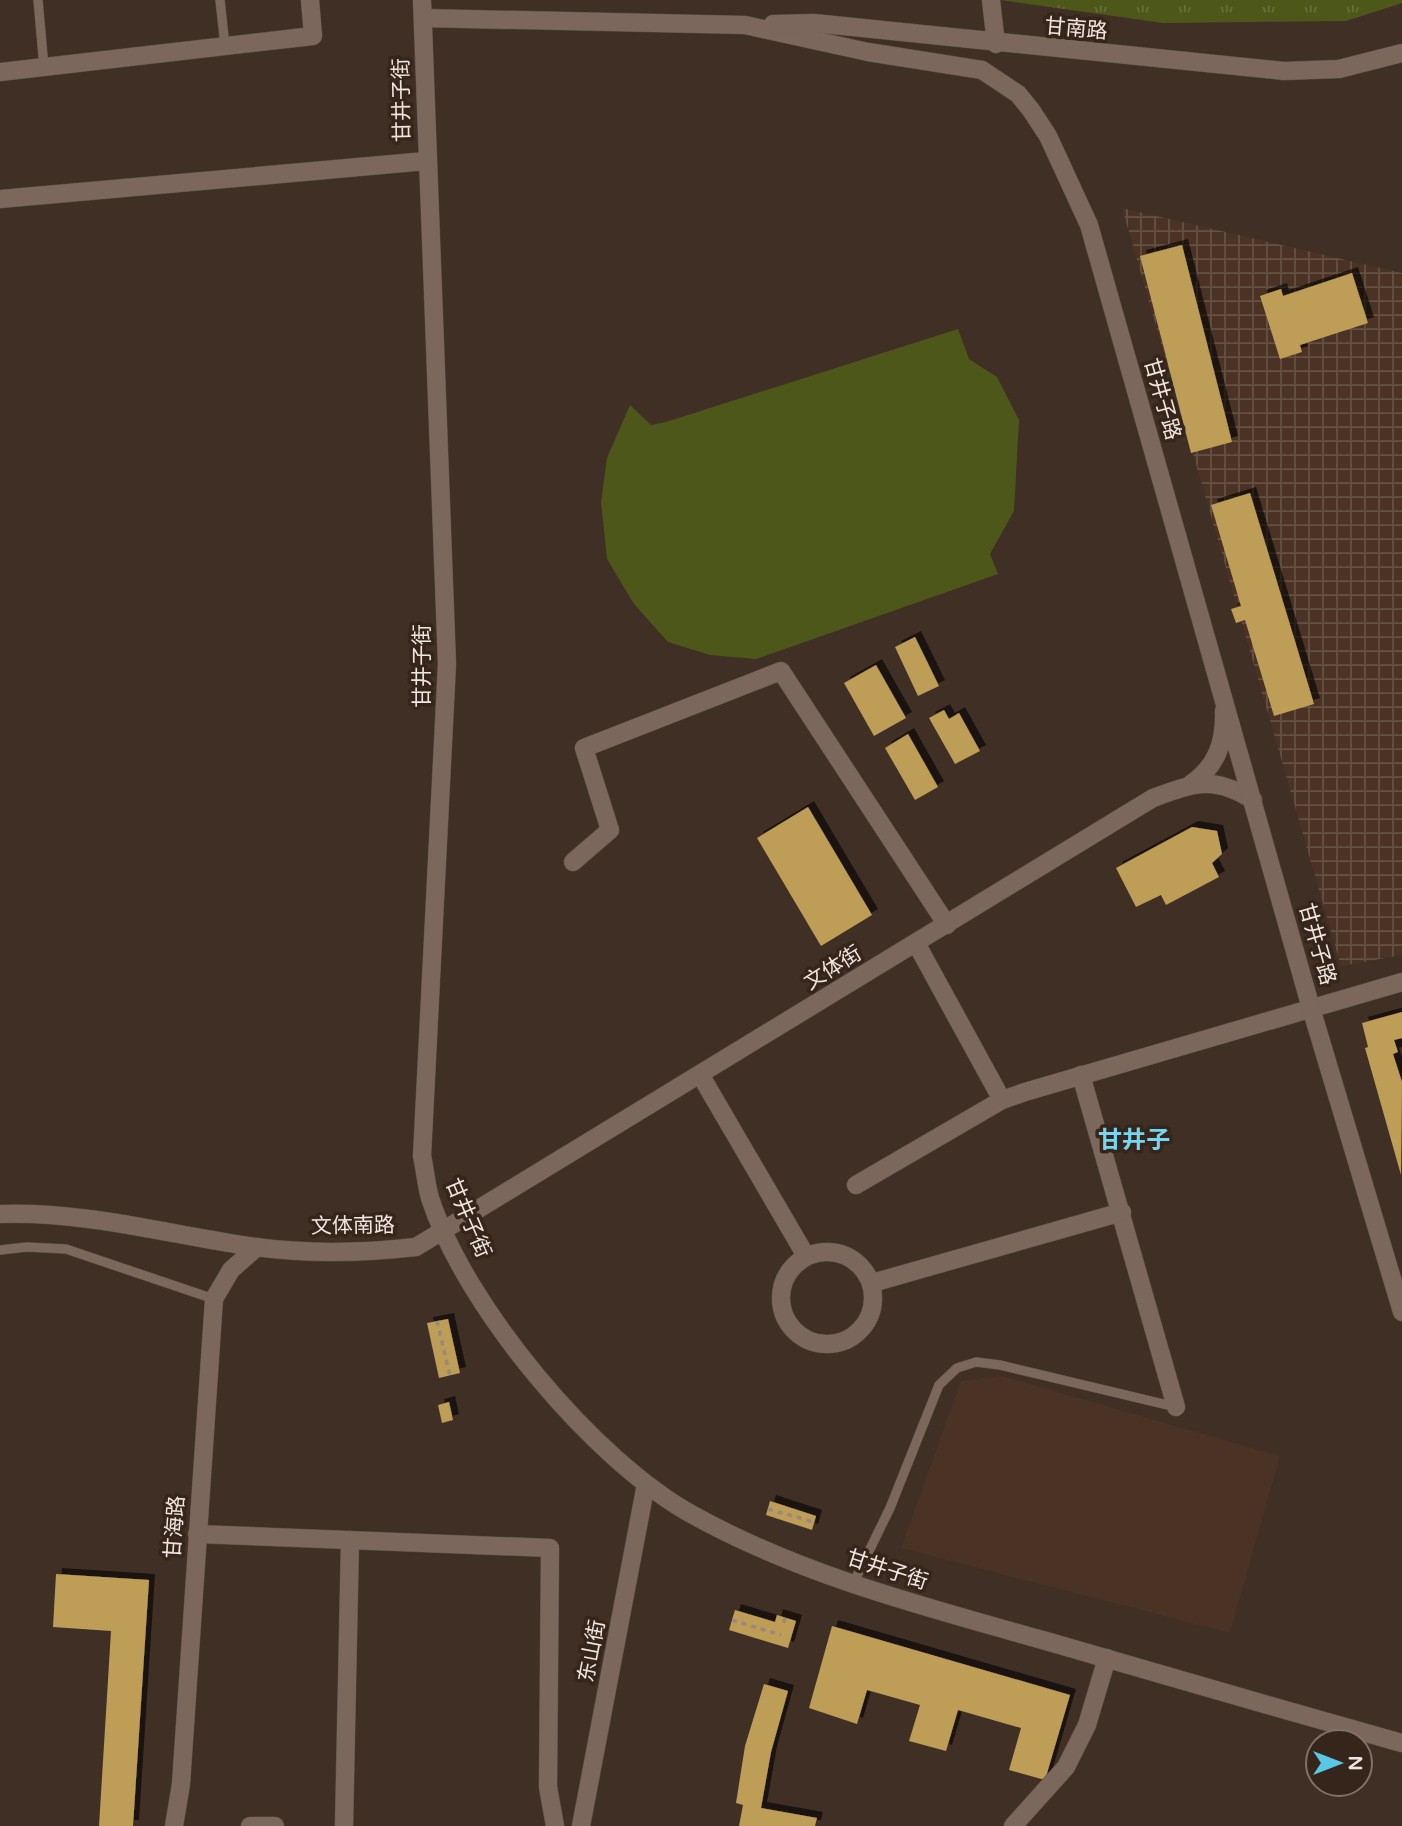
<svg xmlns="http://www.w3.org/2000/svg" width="1402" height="1826" font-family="'Varela Round','Noto Sans SC',sans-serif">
  <defs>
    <pattern id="industrial-grid" width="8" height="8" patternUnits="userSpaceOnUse" patternTransform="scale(1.75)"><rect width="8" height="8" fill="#4a3224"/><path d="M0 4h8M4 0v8" fill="none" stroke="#655043"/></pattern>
    <pattern id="park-tufts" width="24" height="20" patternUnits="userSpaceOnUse" patternTransform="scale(1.75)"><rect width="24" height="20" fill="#4d571a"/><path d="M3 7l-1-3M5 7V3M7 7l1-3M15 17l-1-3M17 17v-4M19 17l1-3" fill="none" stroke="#676f3b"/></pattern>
    <filter id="shadow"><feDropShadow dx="6" dy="-6" stdDeviation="0" flood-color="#0009"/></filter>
  </defs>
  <rect width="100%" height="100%" fill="#402f25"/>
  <polygon fill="#4a3224" points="1002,1376 1280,1456 1230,1633 901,1548 961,1381"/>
  <polygon fill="url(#industrial-grid)" points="1122,208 1402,273 1402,955 1341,966"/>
  <polygon fill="url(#park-tufts)" points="1001,0 1402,0 1402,3 1346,21 1163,23"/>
  <polygon fill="#4d571a" points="958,329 969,359 997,377 1019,420 1014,511 990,554 998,574 756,659 710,655 668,642 634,604 607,559 601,502 607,458 630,405 651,425 666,422"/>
  <g fill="#be9d56" filter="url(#shadow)">
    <polygon points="1182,245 1232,442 1191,453 1140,256"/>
    <polygon points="1352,273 1368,323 1300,345 1302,352 1280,359 1260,296 1281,289 1283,296"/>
    <polygon points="1250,493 1314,704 1274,716 1245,620 1236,623 1231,609 1241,606 1211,505"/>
    <polygon points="915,637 939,686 918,696 895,647"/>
    <polygon points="876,665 906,718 874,736 844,683"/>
    <polygon points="944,710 949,719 959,713 980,751 955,764 929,718"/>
    <polygon points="908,734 938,787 915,800 885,748"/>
    <polygon points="808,807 872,915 821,946 757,838"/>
    <polygon points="1192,827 1217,831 1222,854 1212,863 1219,877 1166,905 1161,895 1136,907 1116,868"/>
    <polygon points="1402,1012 1402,1038 1394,1040 1398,1052 1393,1054 1402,1082 1401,1175 1365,1048 1368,1047 1362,1023"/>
    <polygon points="448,1319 460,1373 439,1378 427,1323"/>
    <polygon points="449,1402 453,1420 442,1423 438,1405"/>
    <polygon points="770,1501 816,1516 812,1530 766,1515"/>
    <polygon points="56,1574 149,1580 133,1826 99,1826 111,1631 53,1627"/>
    <polygon points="735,1610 775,1622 777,1615 796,1621 788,1648 729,1630"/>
    <polygon points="832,1626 1070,1695 1045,1780 1009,1770 1021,1728 958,1710 946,1751 909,1741 920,1705 867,1690 857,1724 809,1708"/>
    <polygon points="764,1684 788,1691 771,1752 761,1808 817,1818 815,1826 739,1826 743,1805 736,1803 745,1746"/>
  </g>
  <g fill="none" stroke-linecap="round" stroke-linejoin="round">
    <defs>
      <g id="lane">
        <polyline points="38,0 44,67"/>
        <polyline points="220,0 225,46"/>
        <polyline points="0,1250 27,1247 66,1249 214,1299"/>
        <polyline points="853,1584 890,1508 939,1385 957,1368 976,1362 1000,1365 1176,1407"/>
      </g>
      <g id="street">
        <polyline points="991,0 996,44"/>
        <polyline points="0,72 313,36 310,0"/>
        <polyline points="0,199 426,161"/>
        <path d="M1191,784C1217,766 1225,742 1224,711"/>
        <polyline points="573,862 610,830 584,748 781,671 947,925"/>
        <polyline points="916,943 1002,1100"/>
        <polyline points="1081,1075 1176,1407"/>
        <polyline points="701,1076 806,1256"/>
        <polyline points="856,1185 1002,1100 1025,1092 1402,982"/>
        <path d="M0,1214C87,1211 170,1235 255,1247C308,1254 363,1253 416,1247L1153,798C1194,783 1214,775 1253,800"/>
        <circle cx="827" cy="1298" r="46"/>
        <polyline points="872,1283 1122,1212"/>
        <polyline points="197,1534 550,1548 548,1787 555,1826"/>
        <polyline points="174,1826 181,1784 214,1299 231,1270 257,1247"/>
        <polyline points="250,1826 275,1826"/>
        <polyline points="344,1826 350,1540"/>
        <polyline points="581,1826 646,1484"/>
        <polyline points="1013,1826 1066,1767 1087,1725 1107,1658"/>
      </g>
      <g id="secondary">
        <path d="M422,0L447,664L422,1156C425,1169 426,1184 430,1198C465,1306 593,1460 693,1515C803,1576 926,1607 1046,1641C1165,1675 1283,1710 1402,1743"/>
        <polyline points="423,18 745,25 868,52 982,70 1018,94 1031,110 1048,136 1089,225 1311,1008 1402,1312"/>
        <polyline points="773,24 814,23 1284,71 1339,69 1402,53"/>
      </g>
    </defs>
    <use href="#lane" stroke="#5b4d44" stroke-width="10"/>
    <use href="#street" stroke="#5b4d44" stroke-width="19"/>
    <use href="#secondary" stroke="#5b4d44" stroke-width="19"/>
    <g stroke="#978980" stroke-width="3.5" stroke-dasharray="5 5" stroke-linecap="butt">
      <polyline points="437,1321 450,1376"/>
      <polyline points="768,1509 814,1522"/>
      <polyline points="732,1620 781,1635"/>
      <polyline points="784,1623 785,1617"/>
    </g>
    <use href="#lane" stroke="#7b675c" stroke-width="9"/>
    <use href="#street" stroke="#7b675c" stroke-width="18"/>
    <use href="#secondary" stroke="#7b675c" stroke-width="18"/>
  </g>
  <g text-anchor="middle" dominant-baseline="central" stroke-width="7" stroke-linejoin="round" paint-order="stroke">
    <g font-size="21" fill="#f1e6df" stroke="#36251b">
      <text transform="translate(1076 29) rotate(5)">甘南路</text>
      <text transform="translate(402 100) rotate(-91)">甘井子街</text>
      <text transform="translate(1162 399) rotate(74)">甘井子路</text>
      <text transform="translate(422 666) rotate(-90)">甘井子街</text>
      <text transform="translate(1317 944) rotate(74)">甘井子路</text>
      <text transform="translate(833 968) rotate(-32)">文体街</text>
      <text transform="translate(468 1218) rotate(67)">甘井子街</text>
      <text transform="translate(353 1226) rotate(-1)">文体南路</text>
      <text transform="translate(175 1527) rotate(-86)">甘海路</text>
      <text transform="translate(887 1570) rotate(18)">甘井子街</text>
      <text transform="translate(592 1651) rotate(-79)">东山街</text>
    </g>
    <g font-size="24" font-weight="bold" fill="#74d6f1" stroke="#36251b">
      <text x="1134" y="1140">甘井子</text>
    </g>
  </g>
  <g transform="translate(1339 1763) rotate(90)"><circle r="33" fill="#36251b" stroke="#817269" stroke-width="2"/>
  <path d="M0-5L12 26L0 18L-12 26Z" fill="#5ac8e5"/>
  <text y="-10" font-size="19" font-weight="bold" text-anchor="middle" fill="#f1e6df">N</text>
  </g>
</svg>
